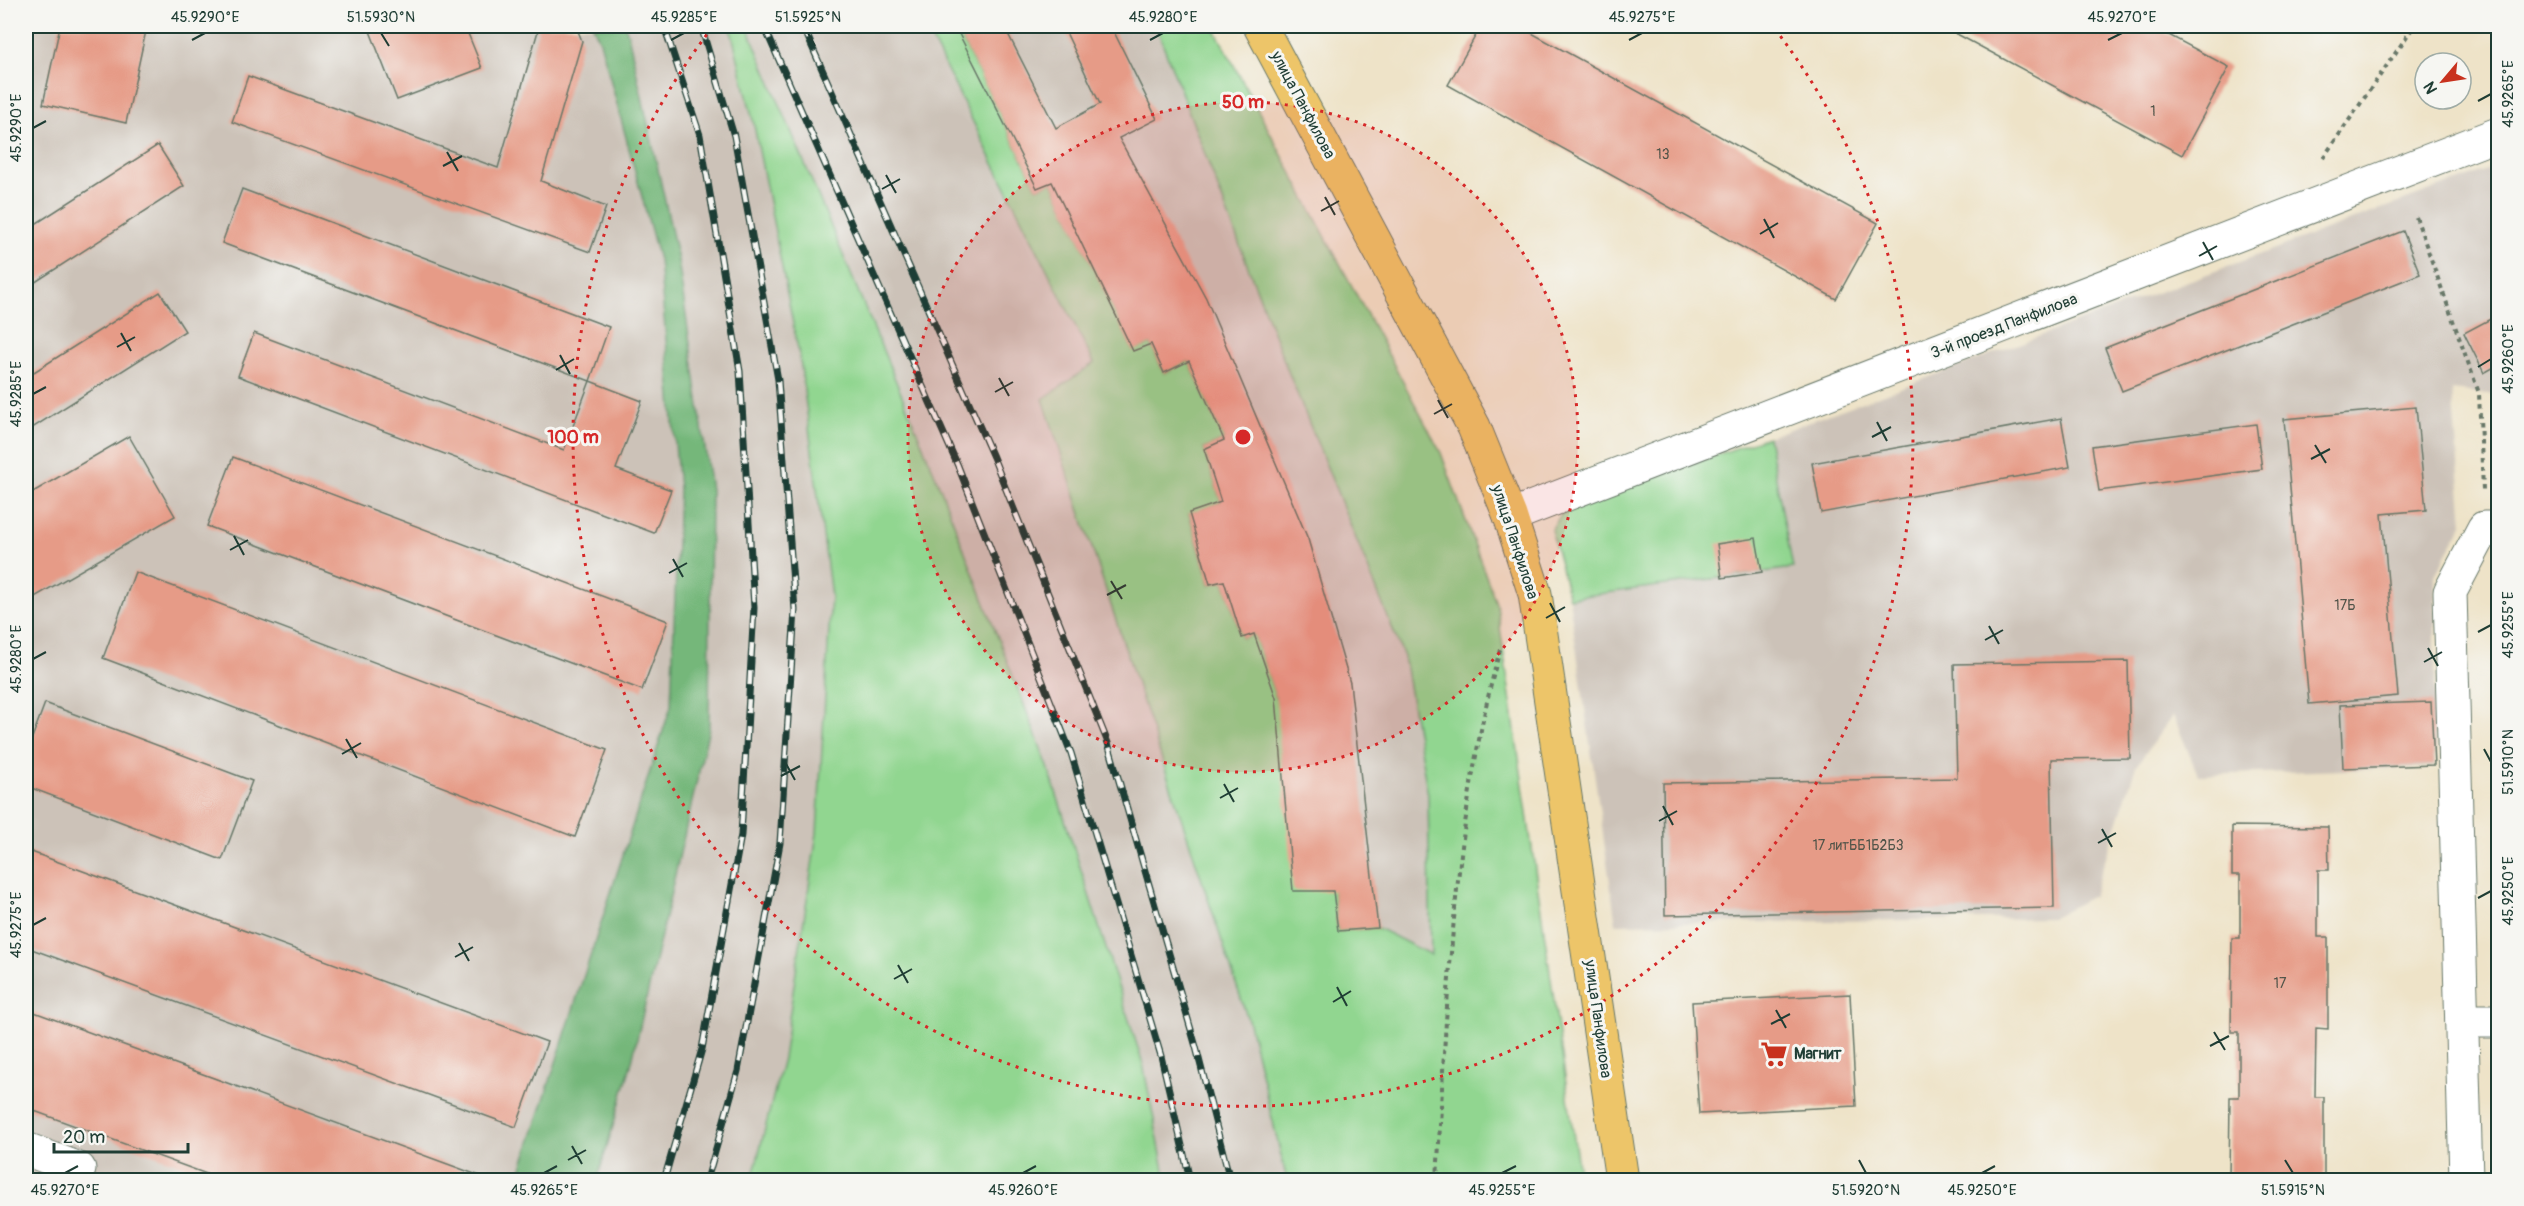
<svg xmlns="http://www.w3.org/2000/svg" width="2524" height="1206" font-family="Pangolin,sans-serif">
  <rect width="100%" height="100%" fill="#f6f6f2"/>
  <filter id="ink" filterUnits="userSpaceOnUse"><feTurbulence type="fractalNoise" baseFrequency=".0167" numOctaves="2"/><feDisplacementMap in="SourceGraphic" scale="12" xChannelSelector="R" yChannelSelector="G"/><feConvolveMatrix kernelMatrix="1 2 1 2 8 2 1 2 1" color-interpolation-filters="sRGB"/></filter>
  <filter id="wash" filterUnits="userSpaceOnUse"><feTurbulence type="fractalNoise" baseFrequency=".008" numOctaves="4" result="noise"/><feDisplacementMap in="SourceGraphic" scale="24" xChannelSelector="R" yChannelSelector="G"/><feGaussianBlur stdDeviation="1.35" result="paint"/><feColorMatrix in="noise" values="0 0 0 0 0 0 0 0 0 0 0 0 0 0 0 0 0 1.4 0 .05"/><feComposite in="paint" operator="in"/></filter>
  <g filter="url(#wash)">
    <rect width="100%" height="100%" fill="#eee3c8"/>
    <g fill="#ccc2b8">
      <polygon points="26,26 593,26 600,41 659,260 679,489 671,706 518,1180 26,1180"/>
      <polygon points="625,26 730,26 754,125 800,359 831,596 817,833 783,1058 752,1180 597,1180 631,1065 711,490 678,260"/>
      <polygon points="747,26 925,26 1094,363 1043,399 1249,1023 1287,1180 1166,1180 1143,1064 1048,767 936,477"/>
      <polygon points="955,26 1156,26 1286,366 1404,657 1428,795 1432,956 1378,928 1338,931 1253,634 1242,638 1224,582 1210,584 1189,513 1204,449 1223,440 1164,373 1133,351 1051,182 1037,188"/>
      <polygon points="2498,166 2498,395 2452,390 2463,524 2435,575 2435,767 2198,775 2173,715 2136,766 2093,896 2051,918 1616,924 1569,598 1792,568 1768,437"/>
    </g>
    <g fill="#91d690" stroke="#588a62" stroke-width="1.5">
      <polygon points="730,26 747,26 936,477 1048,767 1143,1064 1166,1180 752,1180 783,1058 817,833 831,596 800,359 754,125"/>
      <polygon points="925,26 955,26 1037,188 1052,182 1133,350 1151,344 1164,373 1189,361 1224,440 1204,449 1221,502 1189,514 1210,584 1224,581 1242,638 1254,634 1276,698 1333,891 1338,931 1378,928 1431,955 1428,795 1404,657 1286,366 1156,26 1213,26 1441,453 1497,606 1580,1180 1287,1180 1249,1023 1043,399 1094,363"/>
      <polygon points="1768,437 1793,568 1569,598 1551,530 1566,507"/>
    </g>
    <polygon fill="#74b77a" stroke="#4a7a57" stroke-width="1.5" points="593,26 625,26 628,34 678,260 711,490 709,728 631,1065 597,1180 518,1180 671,706 679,489 659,260 600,41"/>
    <g id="blocks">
      <g fill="#e69b87">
        <polygon points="60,26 147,26 126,123 43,104"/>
        <polygon points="368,26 465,26 482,68 397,100"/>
        <polygon points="536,26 576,26 582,41 541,181 606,207 590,252 232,122 248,76 498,168 538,31"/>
        <polygon points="955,26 1004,26 1056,128 1100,104 1063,26 1111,26 1157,119 1119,138 1206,298 1308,539 1350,683 1378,928 1338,931 1333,891 1293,891 1276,698 1254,634 1242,638 1224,581 1210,584 1189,513 1221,502 1204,449 1224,440 1189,361 1164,373 1151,344 1133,351 1052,182 1037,188"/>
        <polygon points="1481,26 1519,26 1878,223 1836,299 1448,85"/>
        <polygon points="1942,26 2152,26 2229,67 2182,155"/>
        <polygon points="158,145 184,186 26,288 26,230"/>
        <polygon points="242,189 609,327 590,381 642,401 616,469 671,490 654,533 238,376 254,333 564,450 590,381 222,243"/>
        <polygon points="2403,231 2420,274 2122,391 2105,348"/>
        <polygon points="160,292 185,331 26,432 26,377"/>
        <polygon points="2498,315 2498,365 2484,373 2464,333"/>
        <polygon points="2416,407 2426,510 2382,514 2398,696 2309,704 2284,419"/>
        <polygon points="2061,418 2070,467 1821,513 1812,463"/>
        <polygon points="2256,424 2262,469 2099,491 2092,446"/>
        <polygon points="129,436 175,516 26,602 26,496"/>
        <polygon points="233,457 668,621 642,690 207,526"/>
        <polygon points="1756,538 1762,572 1722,578 1717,544"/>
        <polygon points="135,572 607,750 575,837 103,658"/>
        <polygon points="2128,661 2130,758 2051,759 2054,908 1665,915 1663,783 1957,778 1954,664"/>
        <polygon points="2431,702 2434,765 2343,768 2340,705"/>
        <polygon points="45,703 252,781 222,860 26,786 26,754"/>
        <polygon points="2232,826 2328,827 2329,870 2318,870 2318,937 2328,937 2328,1029 2316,1028 2315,1097 2324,1097 2324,1180 2229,1180 2230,1097 2239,1097 2239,1032 2231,1032 2232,938 2240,938 2240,875 2232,875"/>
        <polygon points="26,850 547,1042 516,1127 26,947"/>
        <polygon points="1850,994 1856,1106 1699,1114 1692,1002"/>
        <polygon points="26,1009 491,1180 223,1180 26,1108"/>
      </g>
    </g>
  </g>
  <g filter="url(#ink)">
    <use href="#blocks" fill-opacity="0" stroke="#677768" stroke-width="1.5"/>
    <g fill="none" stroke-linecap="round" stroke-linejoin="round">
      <defs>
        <g id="minor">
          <polyline points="1510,516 2498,134"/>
          <polyline points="2462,1021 2498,1021"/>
          <polyline points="26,1149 79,1169"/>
          <polyline points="2466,1180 2450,592 2484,528 2498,528"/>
        </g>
        <polyline id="major" points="1260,26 1474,427 1510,516 1535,594 1622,1180"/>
      </defs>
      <use href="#minor" stroke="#677768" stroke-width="35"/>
      <use href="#major" stroke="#677768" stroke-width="35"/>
      <g stroke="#677768" stroke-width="4" stroke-dasharray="4.5 4.5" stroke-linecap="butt">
        <polyline points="2323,158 2414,26"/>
        <polyline points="2416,217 2479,393 2483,490"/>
        <path d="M1437,1180C1447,1002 1453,819 1501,646"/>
      </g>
      <use href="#minor" stroke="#fff" stroke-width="33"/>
      <use href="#major" stroke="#edc569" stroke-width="33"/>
      <defs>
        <g id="rail">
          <polyline points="701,26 734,136 778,380 795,610 780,843 738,1071 707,1180"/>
          <polyline points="764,26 958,466 1071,753 1161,1056 1190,1180"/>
          <polyline points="803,26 993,457 1108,743 1196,1047 1230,1180"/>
          <polyline points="664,1180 702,1049 741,835 754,608 740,371 700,135 664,26"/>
        </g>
      </defs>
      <use href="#rail" stroke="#1f3d34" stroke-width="7"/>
      <use href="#rail" stroke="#f6f6f2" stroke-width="4.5" stroke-dasharray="14" stroke-linecap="butt"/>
    </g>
  </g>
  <path fill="none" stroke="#1f3d34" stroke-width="2" d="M381,33L389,46M808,33L815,46M192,40L205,33M671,40L684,33M1150,40L1163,33M1629,40L1642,33M2108,40L2122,33M2478,101L2491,94M33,128L46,121M447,152L458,171M443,166L462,156M886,175L896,193M882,189L900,179M1325,197L1335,215M1321,211L1339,201M1764,219L1774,238M1760,234L1778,223M2203,242L2213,260M2199,256L2217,246M121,333L131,351M117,347L135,337M560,355L570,374M2478,367L2491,359M556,370L574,359M999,378L1009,396M995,392L1013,382M33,394L46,387M1438,400L1448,418M1434,414L1452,404M1877,422L1887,441M1872,437L1891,427M2315,445L2326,463M2311,459L2330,449M234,536L244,555M230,550L248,540M673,559L683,577M669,573L687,563M1111,581L1122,599M1107,595L1126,585M1550,603L1560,622M1546,618L1565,607M1989,626L1999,644M2478,632L2491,625M1985,640L2003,630M2428,648L2438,666M33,659L46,652M2424,662L2442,652M346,739L357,758M2484,749L2491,762M342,754L361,743M785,762L795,780M781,776L800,766M1224,784L1234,802M1220,798L1238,788M1663,806L1673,825M1659,821L1677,811M2102,829L2112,847M2098,843L2116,833M2478,898L2491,891M33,925L46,918M459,943L469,961M455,957L473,947M898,965L908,983M894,979L912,969M1337,987L1347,1006M1333,1002L1351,991M1776,1010L1786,1028M1771,1024L1790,1014M2214,1032L2225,1050M2210,1046L2229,1036M572,1146L582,1164M568,1160L586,1150M1859,1160L1866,1173M2285,1160L2293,1173M65,1173L78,1166M544,1173L557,1166M1023,1173L1036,1166M1502,1173L1516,1166M1982,1173L1995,1166"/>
  <circle cx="1243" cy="437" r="335" fill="#d62828" fill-opacity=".12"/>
  <g fill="none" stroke="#d62828" stroke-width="3" stroke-dasharray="3 6">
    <circle cx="1243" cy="437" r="335"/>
    <path d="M1775 29A670 670 0 1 1 711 29"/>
  </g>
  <defs>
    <symbol id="supermarket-bare" viewBox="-9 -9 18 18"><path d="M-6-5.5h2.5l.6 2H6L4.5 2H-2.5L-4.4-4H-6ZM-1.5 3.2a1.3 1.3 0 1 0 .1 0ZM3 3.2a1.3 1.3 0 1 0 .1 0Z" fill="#c8321e" stroke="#f6f6f2" stroke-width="2.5" paint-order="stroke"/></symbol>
  </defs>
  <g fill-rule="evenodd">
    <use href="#supermarket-bare" x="1755" y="1035" width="38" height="38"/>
  </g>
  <g text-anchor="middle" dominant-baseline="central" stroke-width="6" stroke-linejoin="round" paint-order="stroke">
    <g font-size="14" fill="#515449">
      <text x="2153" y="111">1</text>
      <text x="1663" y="154">13</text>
      <text x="2345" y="605">17Б</text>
      <text x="1858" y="845">17 литББ1Б2Б3</text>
      <text x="2280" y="983">17</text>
    </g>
    <g font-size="16" fill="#1f3d34" stroke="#f6f6f2">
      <text transform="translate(1303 105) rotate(62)">улица Панфилова</text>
      <text transform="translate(2004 326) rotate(-21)">3-й проезд Панфилова</text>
      <text transform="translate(1515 542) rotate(72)">улица Панфилова</text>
      <text transform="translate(1598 1019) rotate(82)">улица Панфилова</text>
    </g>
    <g font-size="16" font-weight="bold" fill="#1f3d34" stroke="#f6f6f2" text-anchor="start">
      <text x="1794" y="1054">Магнит</text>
    </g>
  </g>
  <circle cx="1243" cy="437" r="9" fill="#d62828" stroke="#f6f6f2" stroke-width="3"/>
  <g font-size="18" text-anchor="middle" font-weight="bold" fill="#d62828" stroke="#f6f6f2" stroke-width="6" stroke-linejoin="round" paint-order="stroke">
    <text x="1243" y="108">50 m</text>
    <text x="573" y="443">100 m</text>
  </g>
  <rect width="2524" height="1206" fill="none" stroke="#f6f6f2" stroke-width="66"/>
  <g transform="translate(2443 81) rotate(241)"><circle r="28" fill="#f6f6f2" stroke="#a0aca6" stroke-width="1.5"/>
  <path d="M0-4.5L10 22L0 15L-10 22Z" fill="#c8321e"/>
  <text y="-9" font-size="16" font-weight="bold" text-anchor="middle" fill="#1f3d34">N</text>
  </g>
  <path d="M54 1143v9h134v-9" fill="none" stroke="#1f3d34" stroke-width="3"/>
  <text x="63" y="1143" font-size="18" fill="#1f3d34" stroke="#f6f6f2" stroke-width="4.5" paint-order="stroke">20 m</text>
  <rect x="33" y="33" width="2458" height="1140" fill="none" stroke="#1f3d34" stroke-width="2"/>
  <g font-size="15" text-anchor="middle" fill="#1f3d34">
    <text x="205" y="22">45.9290°E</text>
    <text x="381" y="22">51.5930°N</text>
    <text x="684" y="22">45.9285°E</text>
    <text x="808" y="22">51.5925°N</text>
    <text x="1163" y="22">45.9280°E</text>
    <text x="1642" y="22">45.9275°E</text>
    <text x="2122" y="22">45.9270°E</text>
    <text transform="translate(2508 94) rotate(-90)" y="5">45.9265°E</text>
    <text transform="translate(16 128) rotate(-90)" y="5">45.9290°E</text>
    <text transform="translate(2508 359) rotate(-90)" y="5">45.9260°E</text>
    <text transform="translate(16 394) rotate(-90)" y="5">45.9285°E</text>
    <text transform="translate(2508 625) rotate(-90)" y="5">45.9255°E</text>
    <text transform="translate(16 659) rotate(-90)" y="5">45.9280°E</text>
    <text transform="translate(2508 762) rotate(-90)" y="5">51.5910°N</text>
    <text transform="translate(2508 891) rotate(-90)" y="5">45.9250°E</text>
    <text transform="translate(16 925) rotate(-90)" y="5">45.9275°E</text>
    <text x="65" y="1195">45.9270°E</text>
    <text x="544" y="1195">45.9265°E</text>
    <text x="1023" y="1195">45.9260°E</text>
    <text x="1502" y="1195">45.9255°E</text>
    <text x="1866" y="1195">51.5920°N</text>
    <text x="1982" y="1195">45.9250°E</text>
    <text x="2293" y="1195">51.5915°N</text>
  </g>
</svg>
